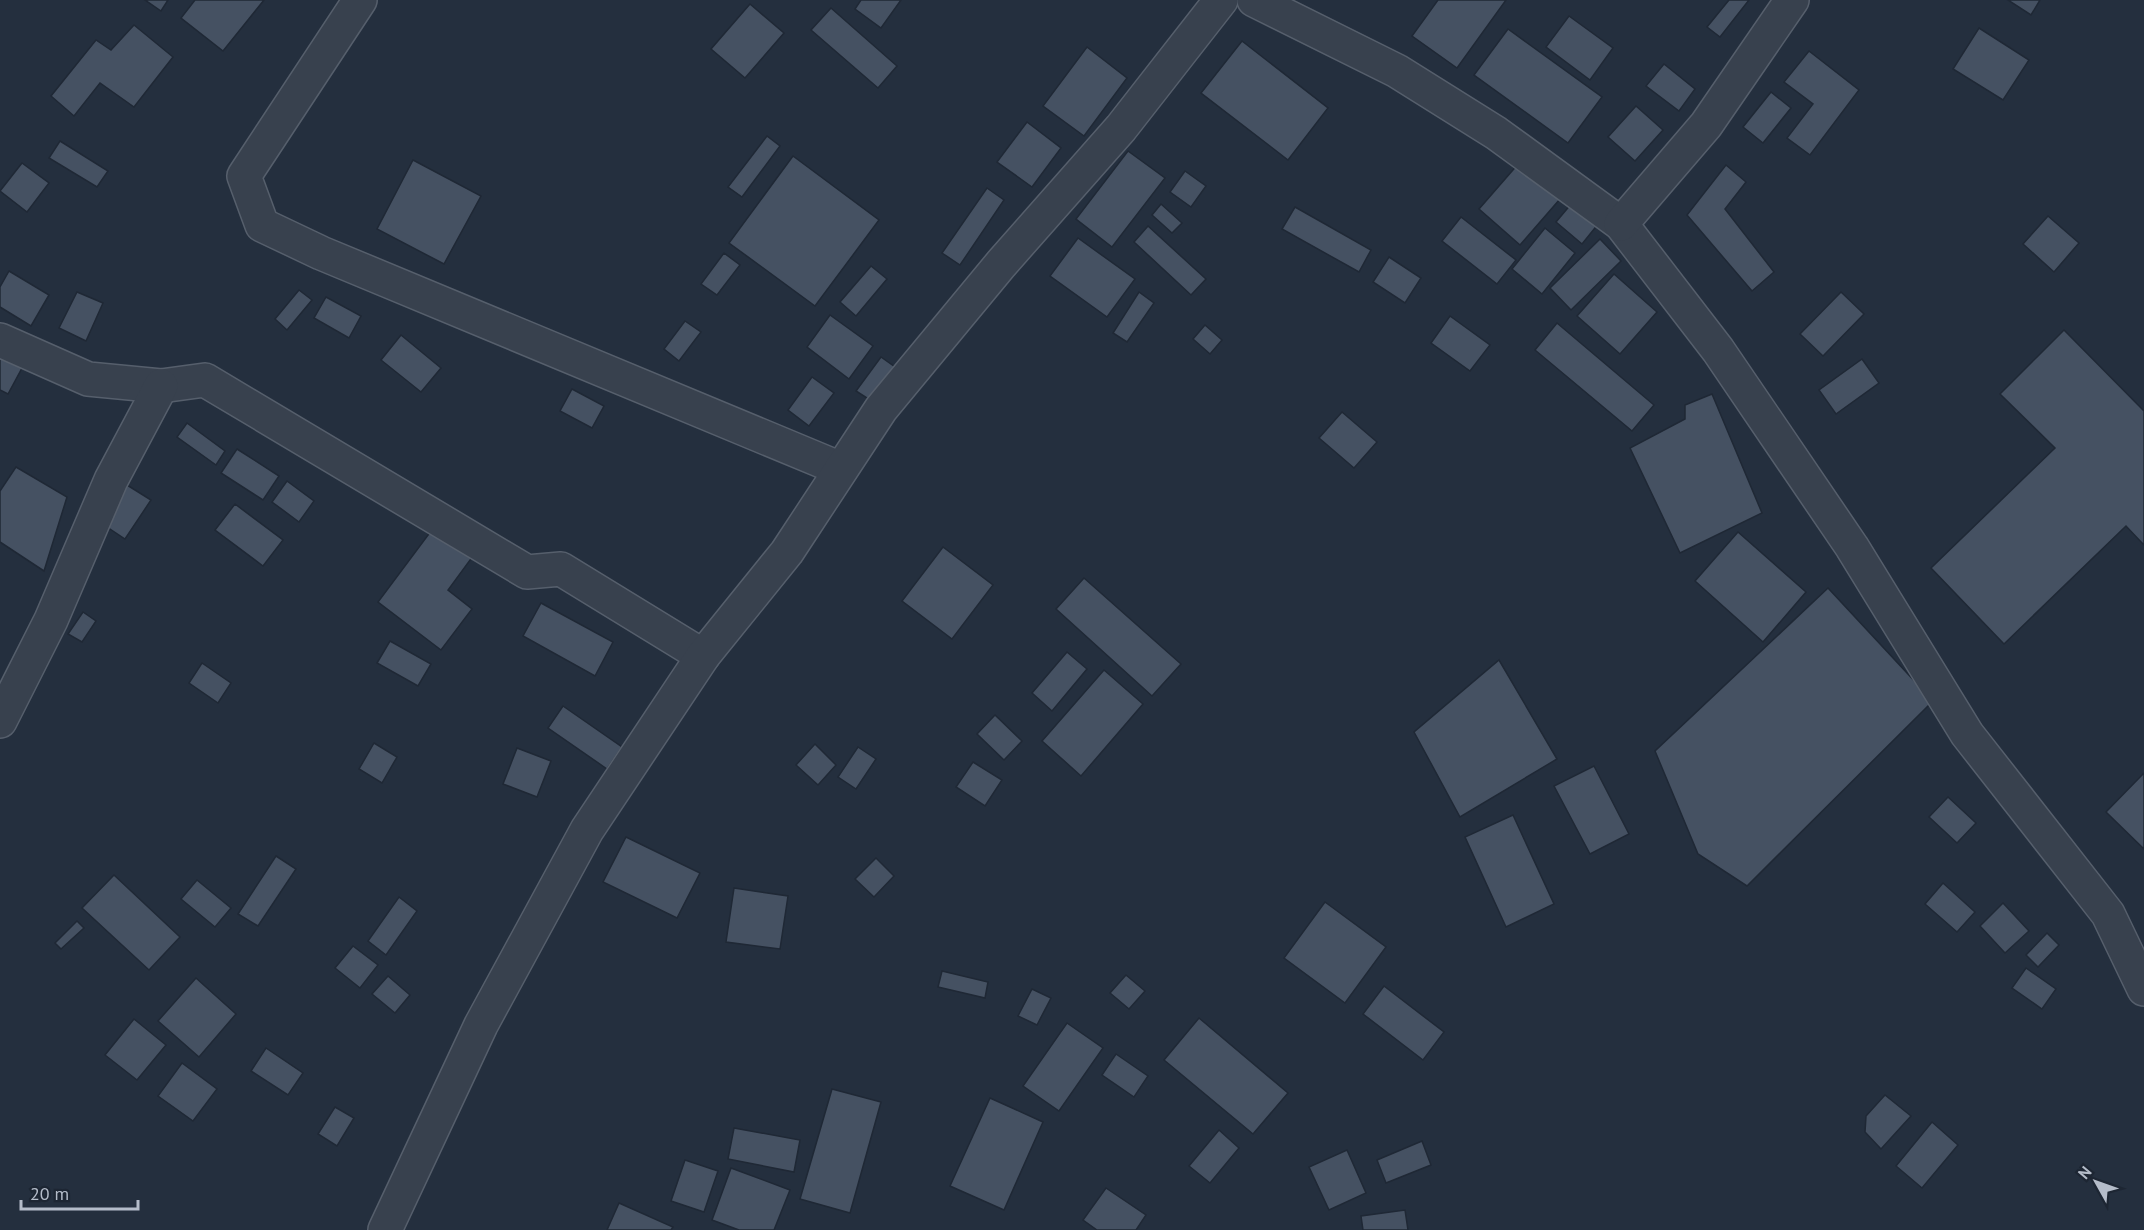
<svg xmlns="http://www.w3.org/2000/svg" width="2144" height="1230" font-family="'PT Sans',sans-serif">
  <rect width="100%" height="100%" fill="#242f3e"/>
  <g fill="#455162" stroke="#1f2835" stroke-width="1.5">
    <polygon points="145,0 168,0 161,11"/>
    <polygon points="195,0 264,0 223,51 181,18"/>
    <polygon points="861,0 901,0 881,28 855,9"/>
    <polygon points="1438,0 1506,0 1457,68 1412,36"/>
    <polygon points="1729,0 1749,0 1720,37 1707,27"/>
    <polygon points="2008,0 2040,0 2031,15"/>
    <polygon points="750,4 784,33 745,78 711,49"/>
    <polygon points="831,8 897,66 878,88 811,30"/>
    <polygon points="1569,16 1613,48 1590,80 1546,47"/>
    <polygon points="134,25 173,57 134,107 100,83 74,116 51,96 96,40 111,50"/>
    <polygon points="1979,28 2029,60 2003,100 1953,69"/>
    <polygon points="1508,29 1602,97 1568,143 1474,75"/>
    <polygon points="1242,41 1328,108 1288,160 1201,93"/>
    <polygon points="1087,47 1127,78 1084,136 1043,106"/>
    <polygon points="1809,51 1859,90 1810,155 1787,138 1813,104 1784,82"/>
    <polygon points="1664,64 1695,89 1679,111 1646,86"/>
    <polygon points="1771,92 1791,108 1763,143 1743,127"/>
    <polygon points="1636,106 1663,130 1635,161 1608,137"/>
    <polygon points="1027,122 1061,148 1032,187 997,162"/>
    <polygon points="767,136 780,146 742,197 728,187"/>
    <polygon points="60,141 108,171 97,187 49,158"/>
    <polygon points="1128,151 1165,178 1112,247 1076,219"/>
    <polygon points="793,156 879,220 815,306 729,243"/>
    <polygon points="413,160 481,196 444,264 377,229"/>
    <polygon points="22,163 49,183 27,212 0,191"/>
    <polygon points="1519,163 1560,199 1520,245 1479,209"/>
    <polygon points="1726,165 1746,182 1725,209 1774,272 1752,291 1687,215"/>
    <polygon points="1185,171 1206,186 1191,207 1170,192"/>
    <polygon points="987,188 1004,200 960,265 942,253"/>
    <polygon points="1577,197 1603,218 1582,244 1556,222"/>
    <polygon points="1161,204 1182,223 1172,233 1152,215"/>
    <polygon points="1295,207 1371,250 1359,272 1282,229"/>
    <polygon points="2048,216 2079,243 2054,272 2023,244"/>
    <polygon points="1461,217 1516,260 1497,284 1442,241"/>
    <polygon points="1148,226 1206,279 1191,295 1134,242"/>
    <polygon points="1545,228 1575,253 1542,294 1512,269"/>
    <polygon points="1078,238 1135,279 1107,317 1050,276"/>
    <polygon points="1600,239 1621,261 1571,310 1550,288"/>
    <polygon points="724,253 740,265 717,295 701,284"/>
    <polygon points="1389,257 1421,278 1405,303 1373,282"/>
    <polygon points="871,266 887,279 856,316 840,302"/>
    <polygon points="9,271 49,295 31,326 0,307 0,287"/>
    <polygon points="1614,274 1657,312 1620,354 1577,316"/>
    <polygon points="299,290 312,300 287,330 275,319"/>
    <polygon points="77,292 103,303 86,341 59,328"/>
    <polygon points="1139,292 1154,303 1127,342 1113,333"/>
    <polygon points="1841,292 1864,314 1823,356 1800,334"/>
    <polygon points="326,297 361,316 349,338 314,318"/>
    <polygon points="830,315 873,346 849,379 807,347"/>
    <polygon points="1450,316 1490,345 1470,371 1431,343"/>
    <polygon points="685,321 701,332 679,361 664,349"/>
    <polygon points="1557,323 1654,405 1632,431 1535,350"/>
    <polygon points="1205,325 1222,340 1210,354 1193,339"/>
    <polygon points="2064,330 2144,411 2144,545 2126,526 2004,644 1931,568 2055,448 2000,394"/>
    <polygon points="401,335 441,368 421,392 381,360"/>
    <polygon points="0,356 22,368 8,394 0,390"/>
    <polygon points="881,357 895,367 870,400 856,391"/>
    <polygon points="1862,359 1879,383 1836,414 1819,390"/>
    <polygon points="812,377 834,393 809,426 788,410"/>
    <polygon points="572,389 604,406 592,428 560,411"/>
    <polygon points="1712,394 1762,513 1680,553 1630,448 1685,419 1685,405"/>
    <polygon points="1342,412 1377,442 1354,468 1319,438"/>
    <polygon points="187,423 225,451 216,465 177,437"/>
    <polygon points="237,449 279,476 263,500 221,473"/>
    <polygon points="16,467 67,497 44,571 0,542 0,491"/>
    <polygon points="287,481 314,501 299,522 272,502"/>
    <polygon points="127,485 151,500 125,539 101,523"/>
    <polygon points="235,504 283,540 263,566 215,530"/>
    <polygon points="437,523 476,552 448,590 472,609 441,650 378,602"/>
    <polygon points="1738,532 1806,592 1763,642 1695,581"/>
    <polygon points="943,547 993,585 952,639 902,601"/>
    <polygon points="1084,578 1181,664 1152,696 1056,609"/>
    <polygon points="1828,588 1933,701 1747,886 1698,854 1655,751"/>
    <polygon points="541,603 613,642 595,676 523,636"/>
    <polygon points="83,612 96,621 82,642 68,634"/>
    <polygon points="390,641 431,664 418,686 377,663"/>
    <polygon points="1067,652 1087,669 1052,711 1032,693"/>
    <polygon points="1499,660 1557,759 1460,817 1414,732"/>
    <polygon points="202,663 231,683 218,703 189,683"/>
    <polygon points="1104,670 1143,704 1081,776 1042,741"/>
    <polygon points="563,706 622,747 607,769 548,728"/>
    <polygon points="995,715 1022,741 1004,760 977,734"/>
    <polygon points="374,743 397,757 382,783 359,769"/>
    <polygon points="815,744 836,765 818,785 796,765"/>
    <polygon points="858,747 876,759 856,789 838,777"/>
    <polygon points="517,748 551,761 537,797 503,784"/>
    <polygon points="973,762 1002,780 985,806 956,787"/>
    <polygon points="1594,766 1629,834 1590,854 1554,786"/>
    <polygon points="2144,773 2144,849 2106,812"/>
    <polygon points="1948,797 1976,823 1957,843 1929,817"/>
    <polygon points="1513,815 1554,904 1506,927 1465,837"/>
    <polygon points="626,837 700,873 677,918 603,882"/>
    <polygon points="276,856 296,869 258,926 238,914"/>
    <polygon points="876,858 894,876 874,897 855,879"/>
    <polygon points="114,875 180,937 149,970 82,908"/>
    <polygon points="197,880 231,908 215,927 181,899"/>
    <polygon points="1943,883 1975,912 1957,932 1925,904"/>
    <polygon points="734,888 788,896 780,949 726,942"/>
    <polygon points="399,897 417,911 386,955 368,941"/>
    <polygon points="1325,902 1386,947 1345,1003 1284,958"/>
    <polygon points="2003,903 2029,931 2005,953 1980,926"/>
    <polygon points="77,921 84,928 61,949 55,943"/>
    <polygon points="2047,933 2059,945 2038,967 2026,955"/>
    <polygon points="353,946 378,965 360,988 335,968"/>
    <polygon points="2026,968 2056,989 2042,1009 2012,988"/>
    <polygon points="942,971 988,982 985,998 938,987"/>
    <polygon points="1126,975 1145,991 1129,1009 1110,993"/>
    <polygon points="388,976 410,995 395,1013 372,994"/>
    <polygon points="196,978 236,1014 199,1057 158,1021"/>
    <polygon points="1384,986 1444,1032 1423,1060 1363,1014"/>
    <polygon points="1032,989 1051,998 1037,1025 1018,1016"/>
    <polygon points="1199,1018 1288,1093 1253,1134 1164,1060"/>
    <polygon points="134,1019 166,1045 137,1080 105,1055"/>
    <polygon points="1067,1023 1103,1048 1059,1111 1023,1086"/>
    <polygon points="266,1048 303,1073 288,1095 251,1071"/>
    <polygon points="1116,1054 1148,1076 1134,1097 1102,1075"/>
    <polygon points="182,1063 217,1089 193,1121 158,1096"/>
    <polygon points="832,1089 881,1102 850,1213 800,1199"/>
    <polygon points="1885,1095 1911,1116 1881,1149 1865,1132 1866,1116"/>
    <polygon points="990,1098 1043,1122 1004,1210 950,1186"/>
    <polygon points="335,1107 354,1118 337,1146 318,1134"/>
    <polygon points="1932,1122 1958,1145 1922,1188 1896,1166"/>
    <polygon points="734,1128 800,1140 794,1172 728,1159"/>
    <polygon points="1219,1130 1239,1148 1210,1183 1189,1166"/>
    <polygon points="1422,1141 1431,1165 1386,1183 1377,1160"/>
    <polygon points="1347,1150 1366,1193 1329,1210 1309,1167"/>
    <polygon points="685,1160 718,1171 704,1212 671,1201"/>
    <polygon points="731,1168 790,1190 774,1230 739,1230 712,1220"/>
    <polygon points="1106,1188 1146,1215 1136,1230 1097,1230 1083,1220"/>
    <polygon points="619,1203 673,1227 671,1230 607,1230"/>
    <polygon points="1405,1210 1408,1230 1363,1230 1361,1216"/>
  </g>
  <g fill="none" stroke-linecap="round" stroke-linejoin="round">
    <defs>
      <g id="minor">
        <polyline points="360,0 244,176 262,225 321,253 841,469"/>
        <polyline points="1254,0 1397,71 1496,133 1621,224 1718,350 1852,547 1967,734 2108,914 2144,989"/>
        <polyline points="1621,224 1706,125 1792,0"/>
        <polyline points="0,340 88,379 161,386 205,380 527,572 561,569 703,656"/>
        <polyline points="0,721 51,620 111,480 161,386"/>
        <polyline points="385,1230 481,1025 587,830 703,656 787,552 881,409 1001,264 1121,128 1221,0"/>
      </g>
    </defs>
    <use href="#minor" stroke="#565f6c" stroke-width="36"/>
    <use href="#minor" stroke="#38414e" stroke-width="33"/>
  </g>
  <g transform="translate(2096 1182) rotate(310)" stroke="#1d2633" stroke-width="4.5" paint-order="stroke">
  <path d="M0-4.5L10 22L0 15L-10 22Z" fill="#b4bcc9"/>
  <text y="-9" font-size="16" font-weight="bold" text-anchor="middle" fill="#b4bcc9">N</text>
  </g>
  <path d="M21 1200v9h117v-9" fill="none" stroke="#b4bcc9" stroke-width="3"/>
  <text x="30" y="1200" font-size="18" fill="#b4bcc9" stroke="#1d2633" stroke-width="4.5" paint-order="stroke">20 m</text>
</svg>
